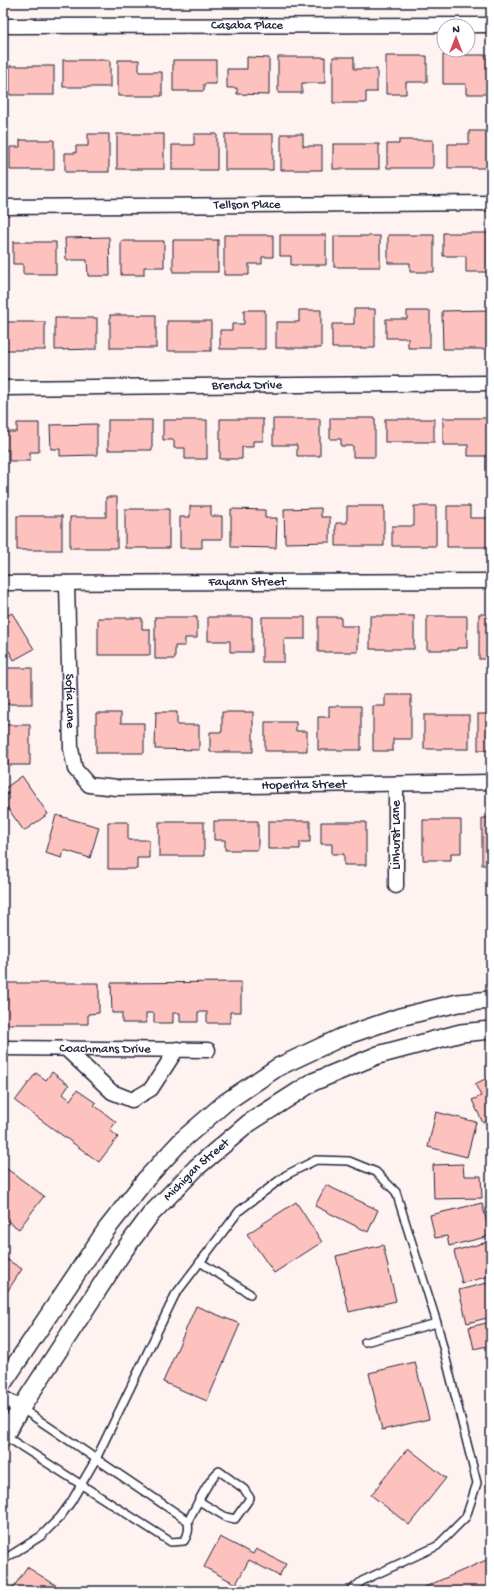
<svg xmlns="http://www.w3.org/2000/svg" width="494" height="1594" font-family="'Gochi Hand',sans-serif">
  <rect width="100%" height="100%" fill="#fff3f2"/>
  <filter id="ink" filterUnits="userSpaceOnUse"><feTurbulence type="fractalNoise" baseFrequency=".025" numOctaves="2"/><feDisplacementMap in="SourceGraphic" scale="8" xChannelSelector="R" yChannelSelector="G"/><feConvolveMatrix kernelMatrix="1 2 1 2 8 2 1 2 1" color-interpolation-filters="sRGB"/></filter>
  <g filter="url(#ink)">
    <g fill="#fec2be" stroke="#22223b">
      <polygon points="443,55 489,55 489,94 466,94 466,84 443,84"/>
      <polygon points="386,56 427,56 427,82 406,82 406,94 386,94"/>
      <polygon points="247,57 269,58 269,95 237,94 237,88 227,88 227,69 247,69"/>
      <polygon points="278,57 325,57 325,83 302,83 302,93 278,93"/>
      <polygon points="333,57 354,57 354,69 377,69 377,92 366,92 366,103 333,103"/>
      <rect x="63" y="60" width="47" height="27"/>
      <polygon points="118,60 139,60 139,72 162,72 162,96 118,96"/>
      <polygon points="173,60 216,60 216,84 204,84 204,91 173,91"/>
      <rect x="10" y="66" width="44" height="29"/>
      <polygon points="469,131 490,131 490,168 448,168 448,144 469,144"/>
      <polygon points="88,134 109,134 109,172 65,172 65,153 76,153 76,146 88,146"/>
      <rect x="117" y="134" width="47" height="35"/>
      <polygon points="194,134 217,134 217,170 172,170 172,145 194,145"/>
      <rect x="225" y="134" width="48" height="36"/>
      <polygon points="281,134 303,134 303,146 322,146 322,170 281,170"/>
      <polygon points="20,140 54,140 54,170 10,170 10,147 20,147"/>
      <polygon points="399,140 433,140 433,168 387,168 387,144 399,144"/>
      <rect x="333" y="144" width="46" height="25"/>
      <polygon points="443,233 488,233 488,272 466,272 466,256 443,256"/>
      <polygon points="224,235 273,235 273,257 262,257 262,264 249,264 249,275 224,275"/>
      <polygon points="280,235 326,235 326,265 291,265 291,256 280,256"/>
      <polygon points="388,235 434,235 434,272 410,272 410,263 388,263"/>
      <rect x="334" y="236" width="46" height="31"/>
      <polygon points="109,237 110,276 88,276 87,260 66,260 65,238"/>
      <rect x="173" y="240" width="45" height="32"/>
      <polygon points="121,241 164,241 164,267 144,267 144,275 121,275"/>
      <polygon points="13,242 56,242 56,274 23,274 23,264 13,264"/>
      <polygon points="354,309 375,309 375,348 332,348 332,324 354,324"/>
      <polygon points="244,310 265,310 265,349 220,349 220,330 232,330 232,324 244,324"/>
      <polygon points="299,310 321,310 321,348 276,348 276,322 299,322"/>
      <polygon points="489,310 489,349 443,349 442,311"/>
      <polygon points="407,311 430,311 430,348 408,348 408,338 386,338 386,319 407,319"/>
      <rect x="110" y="315" width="46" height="33"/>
      <polygon points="55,318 97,318 97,349 55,350"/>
      <rect x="167" y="321" width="44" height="30"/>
      <rect x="3" y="322" width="42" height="28"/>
      <polygon points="330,418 375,418 375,457 353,457 353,446 341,446 341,439 330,439"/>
      <polygon points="443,418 491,418 491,456 468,456 468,445 443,445"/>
      <polygon points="220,419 263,419 263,441 253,441 253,447 242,447 242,459 220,459"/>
      <polygon points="273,419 320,419 320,456 297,456 297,445 273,445"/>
      <rect x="385" y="419" width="49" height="23"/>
      <rect x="108" y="420" width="44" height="30"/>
      <polygon points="163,420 207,420 207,459 185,459 185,448 174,448 174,440 163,440"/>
      <polygon points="17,423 39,423 39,452 30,452 30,461 9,461 9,450 3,450 3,432 17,432"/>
      <polygon points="97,424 97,455 60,456 60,449 51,449 50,425"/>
      <polygon points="106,497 117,497 117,548 70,548 70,517 106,517"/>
      <polygon points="190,506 211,506 211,516 222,516 222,539 202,539 202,548 180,548 180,517 190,517"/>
      <polygon points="347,506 384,506 384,546 336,546 336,523 347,523"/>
      <polygon points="414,506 436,506 436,546 392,546 392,526 414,526"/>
      <polygon points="447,506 470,506 470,518 491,518 491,547 447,547"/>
      <rect x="3" y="508" width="3" height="32"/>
      <polygon points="321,508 321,517 330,517 330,542 285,543 284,509"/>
      <rect x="125" y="509" width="44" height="39"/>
      <polygon points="231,509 265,510 265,518 277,518 276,548 231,547"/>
      <rect x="17" y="516" width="45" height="34"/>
      <polygon points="12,613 34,649 14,660 9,651 3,654 3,618"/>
      <rect x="479" y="614" width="12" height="45"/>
      <rect x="370" y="616" width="44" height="33"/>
      <polygon points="427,616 467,616 467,648 457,648 457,650 427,650"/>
      <polygon points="155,617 197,617 197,638 185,638 185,646 175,646 175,659 155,659"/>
      <polygon points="208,617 252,617 252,652 230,652 230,641 208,641"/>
      <polygon points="262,617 305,617 305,639 284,639 284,662 262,662"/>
      <polygon points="318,617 341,617 341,626 358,626 358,652 318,652"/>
      <polygon points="98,618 142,618 142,629 150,629 150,655 98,655"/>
      <rect x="3" y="668" width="29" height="36"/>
      <polygon points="385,695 411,695 411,739 393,739 393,751 373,751 373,706 385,706"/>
      <polygon points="329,706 361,706 361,750 318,750 318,717 329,717"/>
      <polygon points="156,712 177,712 177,725 199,725 199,750 155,749"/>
      <polygon points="222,712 253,712 253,752 210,752 210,732 222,732"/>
      <polygon points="96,713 121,713 121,723 144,723 144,753 96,753"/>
      <rect x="478" y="714" width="13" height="36"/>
      <rect x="424" y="715" width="45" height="34"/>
      <polygon points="265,722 296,722 296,731 307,731 307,751 265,751"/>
      <polygon points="3,725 30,725 30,765 8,765 8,748 3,748"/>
      <polygon points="22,776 48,814 24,831 4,803 10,798 4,789"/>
      <polygon points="56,815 99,827 90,858 64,850 62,858 45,853"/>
      <rect x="482" y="818" width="9" height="47"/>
      <polygon points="423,820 461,820 461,853 451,853 451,860 423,860"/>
      <polygon points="214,821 258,821 258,850 225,850 225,840 214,840"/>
      <polygon points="268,821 310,821 310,842 300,842 300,849 268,849"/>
      <polygon points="108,822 128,822 128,840 149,840 149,858 137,858 137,869 108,869"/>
      <rect x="159" y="822" width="45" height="34"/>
      <polygon points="321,822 366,822 366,865 344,865 344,854 332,854 332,844 321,844"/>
      <polygon points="241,982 241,1012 230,1012 230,1023 207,1023 207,1012 198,1012 198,1022 180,1022 180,1013 173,1013 173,1023 154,1023 154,1013 146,1013 146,1023 122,1023 122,1013 112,1013 111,983"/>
      <polygon points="3,983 99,983 99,1013 88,1014 88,1024 3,1024"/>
      <polygon points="52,1072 69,1085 63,1094 70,1100 77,1090 96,1103 94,1105 116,1122 110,1130 118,1137 99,1162 15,1101 36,1073 46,1080"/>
      <polygon points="491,1076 491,1119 483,1123 472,1100 481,1096 475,1084"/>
      <polygon points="436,1112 476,1122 467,1157 428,1147"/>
      <polygon points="463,1164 464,1176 481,1176 482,1198 434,1199 433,1165"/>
      <polygon points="3,1166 44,1196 19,1229 3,1218"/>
      <polygon points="326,1185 378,1210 368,1232 315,1206"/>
      <polygon points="296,1202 322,1242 274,1273 247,1234"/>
      <polygon points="482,1203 490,1236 449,1246 447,1236 435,1238 430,1215"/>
      <polygon points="491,1241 491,1276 462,1283 454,1251"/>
      <polygon points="383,1245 396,1301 349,1312 336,1256"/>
      <polygon points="3,1257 22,1269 3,1298"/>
      <polygon points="491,1282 491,1317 467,1323 459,1290"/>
      <polygon points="196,1306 240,1324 207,1401 163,1382"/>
      <polygon points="491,1322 491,1357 490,1357 487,1346 474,1349 469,1327"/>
      <polygon points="415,1362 429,1419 382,1430 369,1373"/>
      <polygon points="408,1448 446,1478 409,1525 371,1495"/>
      <polygon points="220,1537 253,1554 256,1549 286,1564 279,1576 249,1560 236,1584 204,1567"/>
      <polygon points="491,1558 491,1591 418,1591 418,1590"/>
      <polygon points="27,1567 65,1591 11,1591"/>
      <polygon points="242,1584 253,1591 238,1591"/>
    </g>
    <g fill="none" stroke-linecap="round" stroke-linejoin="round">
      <defs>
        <g id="service">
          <polyline points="200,1262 250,1294"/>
          <polyline points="365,1342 437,1323"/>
          <path d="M5,1436L171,1542L184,1541C189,1534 189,1529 188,1521L21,1408"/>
          <path d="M188,1521C195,1509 208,1479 219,1471L244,1489L250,1498L235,1519L226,1517L199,1501"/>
          <polyline points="3,1560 41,1536 60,1517 71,1502 96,1459 175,1295 239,1211 286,1175 316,1160 349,1161 376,1172 396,1192 437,1323 477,1483 466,1517 437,1546 362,1581 350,1591"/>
        </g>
        <g id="minor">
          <path id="s1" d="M3,26L491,25"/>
          <path id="s2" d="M3,207L491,203"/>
          <path id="s3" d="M3,388L491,383"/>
          <path id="s4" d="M3,583L491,581"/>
          <path id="s5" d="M67,583L71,749L75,769L89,785L117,788L491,782"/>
          <polyline points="396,784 396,886"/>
          <path id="s6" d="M3,1048L208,1050"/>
          <polyline points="65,1048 112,1092 132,1100 151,1089 177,1049"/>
          <polyline points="3,1398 21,1408"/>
        </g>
        <g id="tertiary">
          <polyline points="3,1383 106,1230 146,1179 182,1140 226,1102 278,1067 342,1037 400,1017 458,1003 491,1000"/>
          <path id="s7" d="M3,1438L21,1408L122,1253L151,1214L197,1167L249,1123L313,1082L378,1055L461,1033L491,1030"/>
        </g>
      </defs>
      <use href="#service" stroke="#22223b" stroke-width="10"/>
      <use href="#minor" stroke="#22223b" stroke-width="17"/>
      <use href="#tertiary" stroke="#22223b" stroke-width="20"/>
      <use href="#service" stroke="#fff" stroke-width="7"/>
      <use href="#minor" stroke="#fff" stroke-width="14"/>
      <use href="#tertiary" stroke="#fff" stroke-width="17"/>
    </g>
  </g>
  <g text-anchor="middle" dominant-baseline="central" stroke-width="3" stroke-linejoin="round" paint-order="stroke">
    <g font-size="13" fill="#22223b" stroke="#fff">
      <text stroke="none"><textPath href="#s1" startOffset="244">Casaba Place</textPath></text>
      <text stroke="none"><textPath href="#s2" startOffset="244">Tellson Place</textPath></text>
      <text stroke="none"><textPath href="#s3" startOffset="244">Brenda Drive</textPath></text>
      <text stroke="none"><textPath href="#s4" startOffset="244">Fayann Street</textPath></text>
      <text stroke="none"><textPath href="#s5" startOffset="118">Sofia Lane</textPath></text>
      <text stroke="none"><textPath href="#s5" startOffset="423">Hoperita Street</textPath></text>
      <text transform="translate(396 835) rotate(-90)">Linhurst Lane</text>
      <text stroke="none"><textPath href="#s6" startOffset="102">Coachmans Drive</textPath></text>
      <text stroke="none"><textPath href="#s7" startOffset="332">Michigan Street</textPath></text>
    </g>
  </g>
  <rect width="494" height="1594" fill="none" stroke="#fff" stroke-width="16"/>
  <rect x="8" y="8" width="478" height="1578" fill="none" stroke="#22223b" stroke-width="1.5" filter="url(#ink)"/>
  <g transform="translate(456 38)"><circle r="19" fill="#ffffff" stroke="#a7a7b1"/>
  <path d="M0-3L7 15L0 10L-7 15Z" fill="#d1495b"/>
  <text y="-6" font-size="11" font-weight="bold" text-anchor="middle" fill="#22223b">N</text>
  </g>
</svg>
